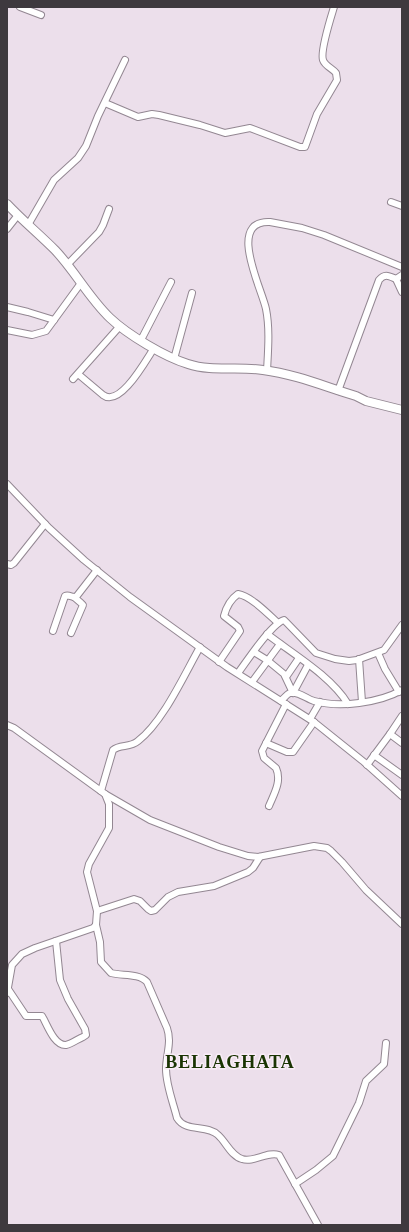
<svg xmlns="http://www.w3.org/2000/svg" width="409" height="1232" font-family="'Times New Roman',serif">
  <rect width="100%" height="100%" fill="#ecdfeb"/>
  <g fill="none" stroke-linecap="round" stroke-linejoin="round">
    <defs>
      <g id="minor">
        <polyline points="20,7 41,15"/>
        <path d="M105,103L138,117L152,114L159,115L200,125L225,133L250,128L300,147H305L317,114L337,80L336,73C332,68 325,66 323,60C320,51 331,17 334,7"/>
        <polyline points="391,202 402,206"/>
        <polyline points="28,225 54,180 78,158 86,146 98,116 125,60"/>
        <polyline points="7,229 18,215"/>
        <polyline points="67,265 99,232 103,225 109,209"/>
        <polyline points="396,279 402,292"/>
        <polyline points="7,307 28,312 54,320"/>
        <polyline points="7,330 32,335 46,331 81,283"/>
        <polyline points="141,340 171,282"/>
        <polyline points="174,359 192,293"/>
        <path d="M267,371C268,351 270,329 266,309C262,289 226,220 270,222L302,228L324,235L402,267"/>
        <path d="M78,374L103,395C120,408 146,360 154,348"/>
        <polyline points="73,379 120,326"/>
        <path d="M338,391L379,280C385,273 389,276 396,279L402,275"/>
        <polyline points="7,484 49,528 84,560 130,597 227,667 314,722 364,762 402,796"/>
        <polyline points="7,564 11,565 14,563 45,524"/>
        <path d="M53,631L65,596C69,594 72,598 76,597L97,570"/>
        <polyline points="71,633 83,605 81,603 74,597"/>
        <path d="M267,634C293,654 331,676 348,704"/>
        <polyline points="254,652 267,660 284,674 293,693"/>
        <polyline points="378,653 385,669 399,692"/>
        <polyline points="359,659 362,702"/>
        <path d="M219,662L240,631L238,627L224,616C226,608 231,599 238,594C251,596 268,614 278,623"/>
        <path d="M238,673C247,661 271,624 284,620L287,623L316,653L335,659L349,661L357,660L384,650L402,625"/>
        <polyline points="286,677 299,658"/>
        <polyline points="252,682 280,644"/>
        <polyline points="293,693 308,665"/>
        <path d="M281,701C284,698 287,694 290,693C298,691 307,699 314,701C340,708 379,703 402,690"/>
        <polyline points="310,719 320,702"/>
        <polyline points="7,725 14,728 105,794 109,804 109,828 89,864 87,872 97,911 96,925 93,928 35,948 22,954 12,965 7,993"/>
        <polyline points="390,734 402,743"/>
        <polyline points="266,743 287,752 293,752 314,722"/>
        <polyline points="374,755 402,775"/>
        <polyline points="367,765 390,734 402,716"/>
        <path d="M101,791L113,750C120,744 130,748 138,741C163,722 184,675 200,647"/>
        <polyline points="105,794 150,820 219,847 248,856 258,857 314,846 327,848 331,851 342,862 366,890 402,924"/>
        <path d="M269,806C274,794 282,781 276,768L264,758L262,751L286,704"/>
        <polyline points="97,911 134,899 140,901 148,909 151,911 155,910 168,897 178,892 214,886 248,872 253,868 260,857"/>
        <path d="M96,925L100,942L101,962L111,973C122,976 139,973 147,982L167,1028C172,1042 166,1055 166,1069C166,1085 173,1102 177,1118C186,1133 207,1124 218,1135C226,1142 231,1156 242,1159C254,1163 267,1151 279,1155L318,1225"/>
        <path d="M8,989L26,1016H42C47,1024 54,1046 66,1045C71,1044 78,1039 83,1037L86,1035L85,1029L68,999L60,980L56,941"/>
        <polyline points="295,1184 316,1170 333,1156 359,1103 366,1081 384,1064 386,1043"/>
      </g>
      <path id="major" d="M7,204C22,220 39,234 55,250C75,271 89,298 110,318C128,335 165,357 188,364C212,372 238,366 263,370C295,374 326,387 356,396L366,401L402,410"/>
    </defs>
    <use href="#minor" stroke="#938792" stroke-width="8"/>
    <use href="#major" stroke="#938792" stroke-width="10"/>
    <use href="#minor" stroke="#fff" stroke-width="6"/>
    <use href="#major" stroke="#fff" stroke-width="8"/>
  </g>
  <g text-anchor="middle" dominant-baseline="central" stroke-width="3" stroke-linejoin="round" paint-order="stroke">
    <g font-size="18" font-weight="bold" letter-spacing="1" fill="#1a3403" stroke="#f9ecf8">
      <text x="230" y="1062">BELIAGHATA</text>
    </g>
  </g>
  <rect width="409" height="1232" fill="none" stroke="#3e393e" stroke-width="16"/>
</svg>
